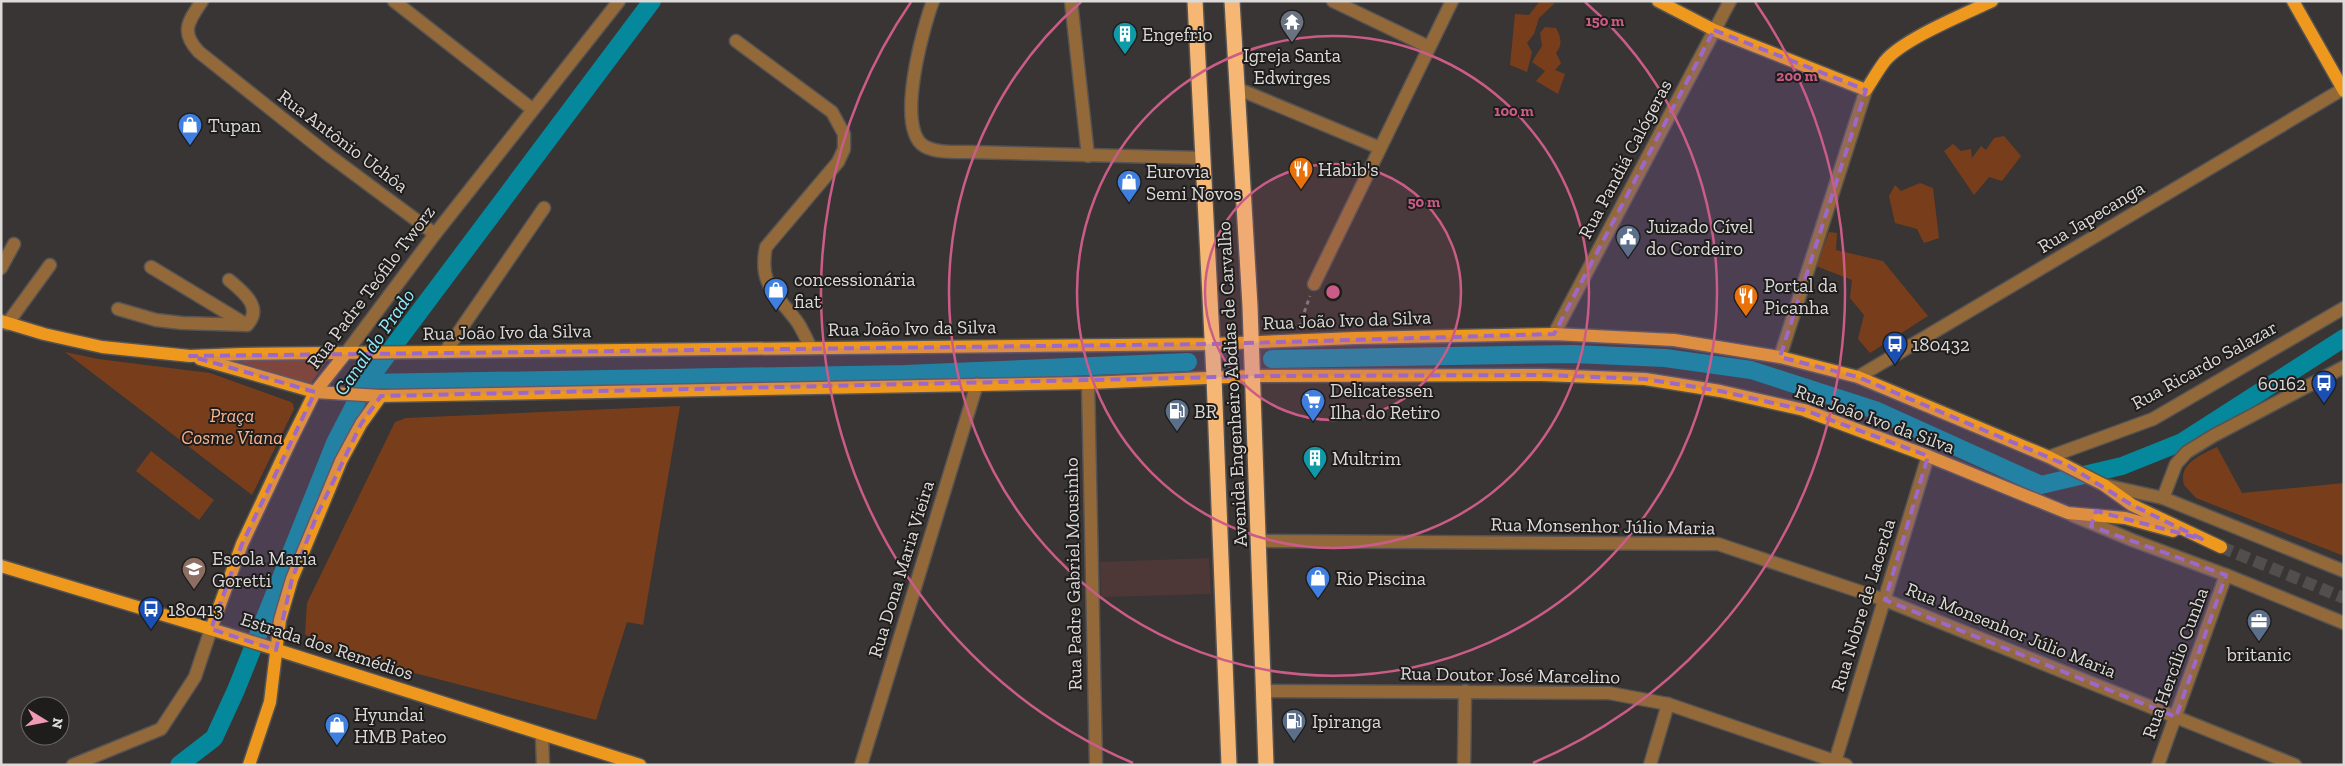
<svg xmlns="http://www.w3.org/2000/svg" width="2345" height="766" font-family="'Zilla Slab',serif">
  <rect width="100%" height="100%" fill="#383534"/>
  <polygon fill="#4d3837" points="1209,558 1211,594 1101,597 1100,562"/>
  <g fill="#783e1c">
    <polygon points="1540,1 1555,3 1539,18 1534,34 1527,43 1532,52 1527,72 1510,65 1515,14 1529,15"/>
    <path d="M1545,27L1556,28C1561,38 1563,44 1556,53L1561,63L1555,70L1565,74L1558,94L1536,81L1545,71L1532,62L1542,46L1540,33Z"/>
    <polygon points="2004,136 2021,156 2002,181 1989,177 1974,195 1944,151 1953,144 1961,151 1971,149 1972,158 1981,146 1986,150 1994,138"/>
    <polygon points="1920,183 1933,188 1939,238 1924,243 1917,229 1895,223 1889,196 1895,185 1901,191"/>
    <polygon points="1829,232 1837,233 1836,250 1883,261 1928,316 1870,353 1858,339 1864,315 1850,298 1852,280 1816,266"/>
    <polygon points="65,352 98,359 210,373 291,402 293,404 294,409 252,495"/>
    <polygon points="275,359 325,360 327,360 310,385 233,360"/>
    <polygon points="680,406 643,625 627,622 596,720 322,649 305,634 307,603 395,422 406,418"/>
    <path d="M2217,447L2242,493L2344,483V556L2196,498L2184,485C2178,463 2201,455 2217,447Z"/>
    <polygon points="151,451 214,500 199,520 136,471"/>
  </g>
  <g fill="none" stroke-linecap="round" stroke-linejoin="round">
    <g stroke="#05889c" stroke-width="18">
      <polyline points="1272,359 1573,354 1665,358 1751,370 1875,410 2041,485 2122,466 2182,442 2344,338"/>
      <polyline points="366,383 905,374 1188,362"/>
      <polyline points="179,765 214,738 236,690 335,443 366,383 652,1"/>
    </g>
    <polyline stroke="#514e4d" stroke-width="12" stroke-dasharray="12 6" stroke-linecap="butt" points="2221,547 2344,598"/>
    <defs>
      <g id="minor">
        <path d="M202,1C188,22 180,32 199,52L326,153L435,234"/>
        <polyline points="394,1 532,109"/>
        <path d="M933,1C923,28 895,128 924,146C936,153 955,152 969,152L1203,158"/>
        <polyline points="1071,1 1088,156"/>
        <polyline points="1333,1 1429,47"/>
        <path d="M736,41L832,112L844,134V149L838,162L766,247C758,286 778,295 798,323C803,331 807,340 811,348"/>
        <polyline points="1236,88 1380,148"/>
        <polyline points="151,267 247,325"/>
        <polyline points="1,268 14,244"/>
        <polyline points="1314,284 1452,1"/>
        <path d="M118,309L156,320L182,323L247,325C264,307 242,291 229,280"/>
        <polyline points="7,324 50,265"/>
        <polyline points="1554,334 1730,1"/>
        <polyline points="445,352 544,208"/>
        <polyline points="346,353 435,234 619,1"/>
        <polyline points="1780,357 1866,90"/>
        <polyline points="1858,377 2343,89"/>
        <polyline points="1088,383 1096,765"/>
        <polyline points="2049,457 2153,419 2344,308"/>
        <polyline points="2104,485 2163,498 2344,571"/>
        <polyline points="2163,498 2176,464 2187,452 2213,436 2344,367"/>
        <polyline points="2072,515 2132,540 2226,575 2344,623"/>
        <polyline points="1259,541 1718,544 1885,600 2295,765"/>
        <polyline points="1264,691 1609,693 1668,704 1846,765"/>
        <polyline points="542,735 543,765"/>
        <polyline points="73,765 161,729 195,677 211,629"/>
        <polyline points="861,765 977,384"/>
        <polyline points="1464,765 1465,691"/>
        <polyline points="1650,765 1668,704"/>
        <polyline points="1834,765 1928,456"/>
        <polyline points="2158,765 2226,575"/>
      </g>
      <g id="major">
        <path d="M1658,1L1714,30L1866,90C1872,81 1878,70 1885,61C1903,39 1965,14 1992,1"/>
        <polyline points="2293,1 2344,91"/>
        <polyline points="1,321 44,334 102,347 190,356 241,354 1213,344 1355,338 1554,334 1674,340 1780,357 1858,377 2049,457 2104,485 2132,505 2221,547"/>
        <polyline points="200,359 315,392 381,396 1088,383 1253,376 1543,375 1645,379 1720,391 1804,410 1928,456 2068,513 2125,518 2173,531"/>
        <polyline points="1,566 227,634 640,765"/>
        <polyline points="211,629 242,544 290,442 315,392 346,353"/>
        <polyline points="249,765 270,702 280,620 292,579 341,461 361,424 381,396"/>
      </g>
      <g id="highway">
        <polyline points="1195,1 1214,377 1229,765"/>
        <polyline points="1232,1 1250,306 1266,765"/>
      </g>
    </defs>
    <use href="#minor" stroke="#565352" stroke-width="15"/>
    <use href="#major" stroke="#565352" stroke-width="15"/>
    <use href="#highway" stroke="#565352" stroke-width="18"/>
    <polyline stroke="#7d7a79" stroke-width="3" stroke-dasharray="4 4" stroke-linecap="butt" points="1299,327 1310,296"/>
    <use href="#minor" stroke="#93693a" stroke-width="12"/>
    <use href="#major" stroke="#ee981e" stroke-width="12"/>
    <use href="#highway" stroke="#f5b773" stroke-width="15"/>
  </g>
  <path fill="#9d69c8" fill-opacity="0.2" stroke="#9d69c8" stroke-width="4" stroke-dasharray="10 6" stroke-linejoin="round" d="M1714,30L1866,90L1780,357L1858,377L2069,466L2132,505L2202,539L2096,511L2091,526L2226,575L2176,717L1885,600L1928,456L1804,410L1720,391L1645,379L1543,375L1266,376L381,396L361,424L317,515L292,579L276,650L211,629L242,544L315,392L190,356L1213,344L1554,334Z"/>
  <circle cx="1333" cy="292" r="128" fill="#cb5c87" fill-opacity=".12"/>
  <g fill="none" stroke="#cb5c87" stroke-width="2.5">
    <circle cx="1333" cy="292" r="128"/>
    <circle cx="1333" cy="292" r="256"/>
    <path d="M1585 2A384 384 0 1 1 1081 2"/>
    <path d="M1133 763A512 512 0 0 1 911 2M1755 2A512 512 0 0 1 1533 763"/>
  </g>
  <defs>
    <symbol id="temple-pin" viewBox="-11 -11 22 30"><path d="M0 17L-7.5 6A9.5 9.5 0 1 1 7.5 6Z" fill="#6b7280" stroke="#1f1d1c"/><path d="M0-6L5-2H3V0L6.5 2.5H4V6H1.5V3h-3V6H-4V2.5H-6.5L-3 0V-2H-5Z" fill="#fff"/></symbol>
    <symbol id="building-pin" viewBox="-11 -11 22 30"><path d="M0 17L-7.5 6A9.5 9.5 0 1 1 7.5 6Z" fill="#0f9aa8" stroke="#1f1d1c"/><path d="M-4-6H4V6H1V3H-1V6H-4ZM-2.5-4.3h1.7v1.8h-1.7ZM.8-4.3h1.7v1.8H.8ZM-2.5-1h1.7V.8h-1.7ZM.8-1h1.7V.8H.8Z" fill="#fff"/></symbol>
    <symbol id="shop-pin" viewBox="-11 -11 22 30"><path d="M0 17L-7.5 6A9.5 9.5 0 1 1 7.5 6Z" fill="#3f7fe0" stroke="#1f1d1c"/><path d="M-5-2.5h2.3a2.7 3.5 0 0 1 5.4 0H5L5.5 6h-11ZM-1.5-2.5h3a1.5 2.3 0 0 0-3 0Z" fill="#fff"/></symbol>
    <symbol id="restaurant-pin" viewBox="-11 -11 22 30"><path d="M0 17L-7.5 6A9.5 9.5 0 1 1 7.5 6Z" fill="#e8710a" stroke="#1f1d1c"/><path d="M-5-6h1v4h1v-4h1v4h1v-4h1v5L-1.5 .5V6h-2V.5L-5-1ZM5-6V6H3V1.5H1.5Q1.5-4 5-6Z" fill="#fff"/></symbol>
    <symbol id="civic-pin" viewBox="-11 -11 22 30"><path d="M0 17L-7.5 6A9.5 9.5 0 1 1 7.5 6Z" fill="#5c6f8a" stroke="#1f1d1c"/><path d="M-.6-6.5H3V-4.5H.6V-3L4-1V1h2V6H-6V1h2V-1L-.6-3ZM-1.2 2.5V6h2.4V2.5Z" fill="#fff"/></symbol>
    <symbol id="bus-pin" viewBox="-11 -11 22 30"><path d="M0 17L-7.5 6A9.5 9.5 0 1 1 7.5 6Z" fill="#1a4fb4" stroke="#1f1d1c"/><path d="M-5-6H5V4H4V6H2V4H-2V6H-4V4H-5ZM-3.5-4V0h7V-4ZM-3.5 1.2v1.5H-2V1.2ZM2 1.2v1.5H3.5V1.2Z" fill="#fff"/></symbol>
    <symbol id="supermarket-pin" viewBox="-11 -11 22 30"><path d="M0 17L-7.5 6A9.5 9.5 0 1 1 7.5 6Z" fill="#3f7fe0" stroke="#1f1d1c"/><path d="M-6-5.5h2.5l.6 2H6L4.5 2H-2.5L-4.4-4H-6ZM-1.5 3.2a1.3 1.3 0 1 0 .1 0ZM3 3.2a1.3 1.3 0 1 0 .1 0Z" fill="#fff"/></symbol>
    <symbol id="fuel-pin" viewBox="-11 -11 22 30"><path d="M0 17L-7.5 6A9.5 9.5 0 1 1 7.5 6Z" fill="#5c6f8a" stroke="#1f1d1c"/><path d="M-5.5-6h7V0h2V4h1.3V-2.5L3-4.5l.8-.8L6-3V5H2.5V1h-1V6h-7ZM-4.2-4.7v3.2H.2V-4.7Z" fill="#fff"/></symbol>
    <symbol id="school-pin" viewBox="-11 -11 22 30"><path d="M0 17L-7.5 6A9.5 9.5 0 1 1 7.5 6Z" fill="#8d6e63" stroke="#1f1d1c"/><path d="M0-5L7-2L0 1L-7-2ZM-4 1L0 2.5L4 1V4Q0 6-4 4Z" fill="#fff"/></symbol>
    <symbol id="office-pin" viewBox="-11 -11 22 30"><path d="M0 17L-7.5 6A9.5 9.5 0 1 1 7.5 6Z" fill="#5c6f8a" stroke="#1f1d1c"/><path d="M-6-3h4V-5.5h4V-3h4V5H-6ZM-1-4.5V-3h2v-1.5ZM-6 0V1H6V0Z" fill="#fff"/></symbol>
  </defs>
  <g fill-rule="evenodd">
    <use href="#temple-pin" x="1278" y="8" width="28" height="38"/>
    <use href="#building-pin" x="1111" y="20" width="28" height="38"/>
    <use href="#shop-pin" x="176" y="111" width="28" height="38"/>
    <use href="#restaurant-pin" x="1287" y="155" width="28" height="38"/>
    <use href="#shop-pin" x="1115" y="168" width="28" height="38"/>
    <use href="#civic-pin" x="1614" y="223" width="28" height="38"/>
    <use href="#shop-pin" x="762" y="276" width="28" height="38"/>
    <use href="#restaurant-pin" x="1732" y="282" width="28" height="38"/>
    <use href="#bus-pin" x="1881" y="330" width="28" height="38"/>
    <use href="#bus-pin" x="2310" y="369" width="28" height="38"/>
    <use href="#supermarket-pin" x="1299" y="387" width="28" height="38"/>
    <use href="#fuel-pin" x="1163" y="397" width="28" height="38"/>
    <use href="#building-pin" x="1301" y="444" width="28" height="38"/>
    <use href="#school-pin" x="180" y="555" width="28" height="38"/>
    <use href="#shop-pin" x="1304" y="564" width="28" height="38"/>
    <use href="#bus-pin" x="137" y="595" width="28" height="38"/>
    <use href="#office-pin" x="2245" y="607" width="28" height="38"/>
    <use href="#fuel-pin" x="1280" y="707" width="28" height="38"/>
    <use href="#shop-pin" x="323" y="711" width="28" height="38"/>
  </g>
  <g text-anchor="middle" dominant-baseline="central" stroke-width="4" stroke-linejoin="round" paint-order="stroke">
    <g font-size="19" fill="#dddbda" stroke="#1f1d1c" text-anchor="start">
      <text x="1142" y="34">Engefrio</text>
      <text x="1292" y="55" text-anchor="middle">Igreja Santa<tspan x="1292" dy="22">Edwirges</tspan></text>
      <text x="208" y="125">Tupan</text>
      <text x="1318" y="169">Habib's</text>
      <text x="1146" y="171">Eurovia<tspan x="1146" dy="22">Semi Novos</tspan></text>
      <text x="1646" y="226">Juizado Cível<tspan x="1646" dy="22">do Cordeiro</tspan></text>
      <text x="794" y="279">concessionária<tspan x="794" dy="22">fiat</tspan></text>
      <text x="1764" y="285">Portal da<tspan x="1764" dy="22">Picanha</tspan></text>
      <text x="1912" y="344">180432</text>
      <text x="2306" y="383" text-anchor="end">60162</text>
      <text x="1330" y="390">Delicatessen<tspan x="1330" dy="22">Ilha do Retiro</tspan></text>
      <text x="1194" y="411">BR</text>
      <text x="1332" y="458">Multrim</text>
      <text x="212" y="558">Escola Maria<tspan x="212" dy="22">Goretti</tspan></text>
      <text x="1336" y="578">Rio Piscina</text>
      <text x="168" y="609">180413</text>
      <text x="2259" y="654" text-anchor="middle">britanic</text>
      <text x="354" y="714">Hyundai<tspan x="354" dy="22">HMB Pateo</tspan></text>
      <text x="1312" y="721">Ipiranga</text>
    </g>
    <g font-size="19" fill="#dddbda" stroke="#1f1d1c">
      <text transform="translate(343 141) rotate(37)">Rua Antônio Uchôa</text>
      <text transform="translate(1625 159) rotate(-62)">Rua Pandiá Calógeras</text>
      <text transform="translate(2091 217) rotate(-31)">Rua Japecanga</text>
      <text transform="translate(371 287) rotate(-53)">Rua Padre Teófilo Tworz</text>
      <text transform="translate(1347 320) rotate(-2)">Rua João Ivo da Silva</text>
      <text transform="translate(912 328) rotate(-1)">Rua João Ivo da Silva</text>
      <text transform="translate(507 332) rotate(-1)">Rua João Ivo da Silva</text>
      <text transform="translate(2204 365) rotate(-29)">Rua Ricardo Salazar</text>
      <text transform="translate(1232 384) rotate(-93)">Avenida Engenheiro Abdias de Carvalho</text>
      <text transform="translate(1875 419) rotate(20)">Rua João Ivo da Silva</text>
      <text transform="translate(1603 526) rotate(1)">Rua Monsenhor Júlio Maria</text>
      <text transform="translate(901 569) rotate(-73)">Rua Dona Maria Vieira</text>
      <text transform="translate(1073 574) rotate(-91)">Rua Padre Gabriel Mousinho</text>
      <text transform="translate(1863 605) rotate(-73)">Rua Nobre de Lacerda</text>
      <text transform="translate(2011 630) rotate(22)">Rua Monsenhor Júlio Maria</text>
      <text transform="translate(327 646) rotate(18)">Estrada dos Remédios</text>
      <text transform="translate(2175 663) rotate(-70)">Rua Hercílio Cunha</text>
      <text transform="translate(1510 675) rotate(1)">Rua Doutor José Marcelino</text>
    </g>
    <g font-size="19" font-style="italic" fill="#f8b490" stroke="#1f1d1c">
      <text x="232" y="415">Praça<tspan x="232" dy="22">Cosme Viana</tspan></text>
    </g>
    <g font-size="20" font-style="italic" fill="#8debff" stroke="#1f1d1c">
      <text transform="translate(374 342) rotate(-55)">Canal do Prado</text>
    </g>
  </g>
  <circle cx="1333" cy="292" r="8" fill="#cb5c87" stroke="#1f1d1c" stroke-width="2.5"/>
  <g font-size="15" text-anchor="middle" font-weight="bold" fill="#cb5c87" stroke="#1f1d1c" stroke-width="4" stroke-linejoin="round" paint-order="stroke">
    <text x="1605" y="26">150 m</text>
    <text x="1797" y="81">200 m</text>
    <text x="1514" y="116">100 m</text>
    <text x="1424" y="207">50 m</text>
  </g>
  <rect width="2345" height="766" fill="none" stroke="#dddbda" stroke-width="5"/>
  <g transform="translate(45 721) rotate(100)"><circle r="24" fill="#1f1d1c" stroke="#6b6968"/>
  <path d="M0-4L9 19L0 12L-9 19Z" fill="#f09ab4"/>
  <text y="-8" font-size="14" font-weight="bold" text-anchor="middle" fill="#dddbda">N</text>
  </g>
</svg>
